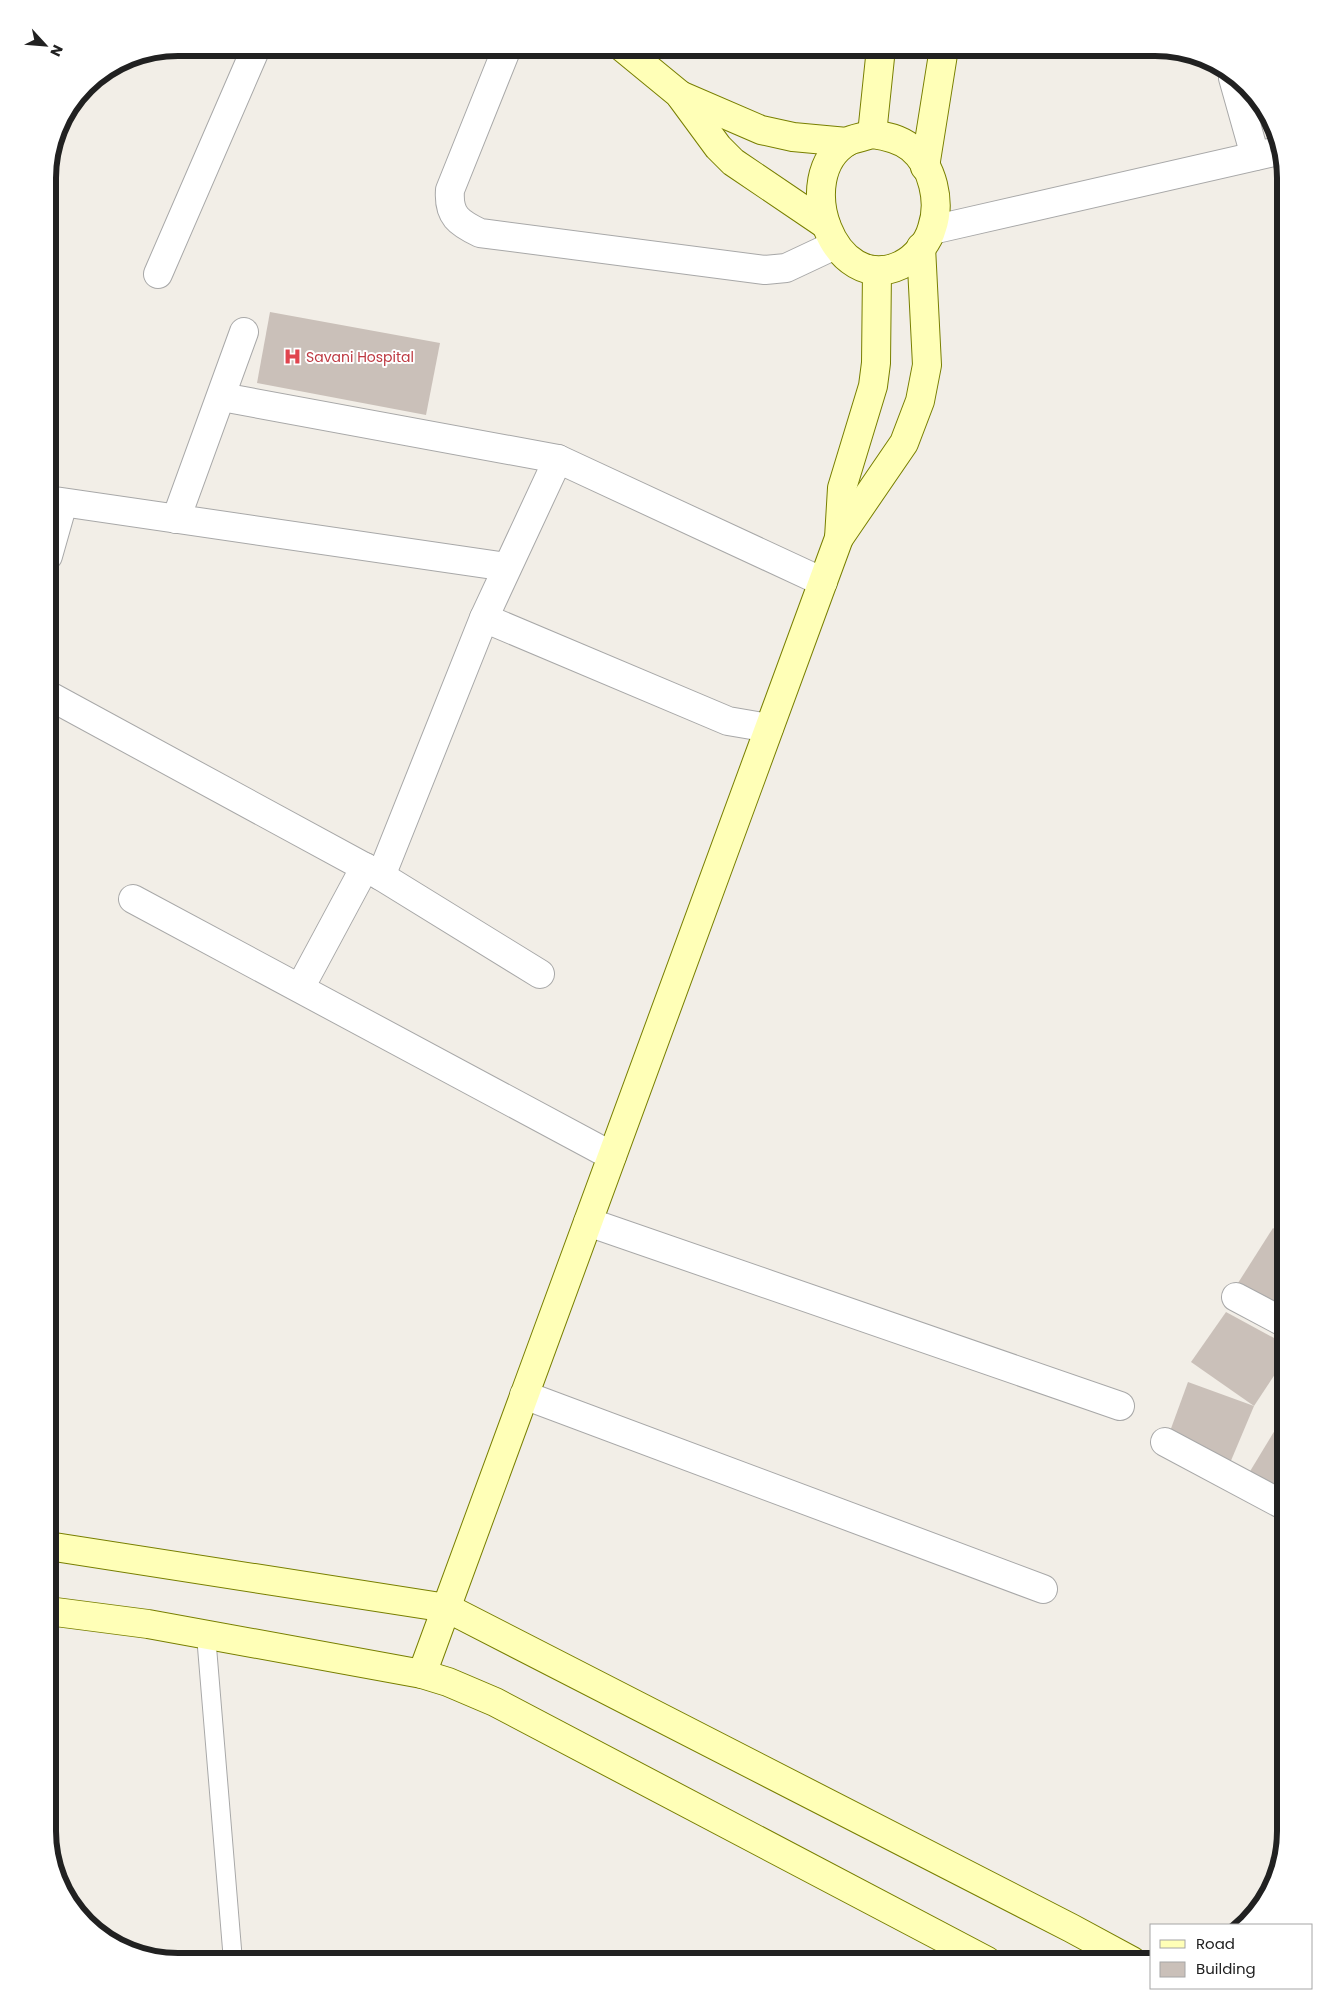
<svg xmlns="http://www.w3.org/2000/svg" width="1333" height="2009" font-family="Poppins,sans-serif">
  <rect width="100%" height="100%" fill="#f2eee7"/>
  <g fill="#cac0b9">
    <polygon points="270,312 440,343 426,415 257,383"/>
    <polygon points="1273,1228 1285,1236 1285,1308 1238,1283"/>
    <polygon points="1226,1312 1285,1344 1285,1359 1254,1406 1191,1362"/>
    <polygon points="1188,1382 1254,1406 1230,1463 1169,1434"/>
    <polygon points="1275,1430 1285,1435 1285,1489 1249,1473"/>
  </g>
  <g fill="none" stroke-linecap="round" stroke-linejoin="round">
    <defs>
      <polyline id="lane" points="206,1635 233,1961"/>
      <g id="street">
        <path d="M507,48L450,190C448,216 459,223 480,233L765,270L786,268L835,245"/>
        <polyline points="1233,78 1255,156"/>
        <polyline points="932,230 1278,151"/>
        <polyline points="158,274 256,48"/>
        <polyline points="222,397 558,459 823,582"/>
        <polyline points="48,500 507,567"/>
        <polyline points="176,519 244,332"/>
        <polyline points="48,556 63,503"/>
        <polyline points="484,618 728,721 769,728"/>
        <polyline points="48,695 381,876 540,974"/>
        <polyline points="381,876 484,618 558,459"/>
        <polyline points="133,899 612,1156"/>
        <polyline points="300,988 365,867"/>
        <polyline points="588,1222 1120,1406"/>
        <polyline points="1236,1297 1285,1323"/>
        <polyline points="524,1395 1043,1589"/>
        <polyline points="1165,1442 1285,1506"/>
      </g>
      <g id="secondary">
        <polyline points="623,48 679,94 718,147 733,162 826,225"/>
        <polyline points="680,95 761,130 793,137 847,142"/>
        <path d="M872,134C886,136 900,139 911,148C933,166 941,202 932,228C928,243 915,258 901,265C833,297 791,176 847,142C853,138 865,137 872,134Z"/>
        <polyline points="872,134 881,48"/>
        <polyline points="925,167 944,48"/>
        <polyline points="839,538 842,488 873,386 876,363 877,271"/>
        <polyline points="48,1546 447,1608 1071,1928 1132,1961"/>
        <polyline points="48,1611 148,1624 422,1674 448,1682 495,1702 987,1961"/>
        <polyline points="422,1674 839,538 904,443 920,401 927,365 921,247"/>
      </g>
    </defs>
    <use href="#lane" stroke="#a8a8a8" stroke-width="20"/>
    <use href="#street" stroke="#a8a8a8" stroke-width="30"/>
    <use href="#secondary" stroke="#787f00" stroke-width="30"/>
    <use href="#lane" stroke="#fff" stroke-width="18"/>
    <use href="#street" stroke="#fff" stroke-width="28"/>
    <use href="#secondary" stroke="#ffffb7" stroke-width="28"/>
  </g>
  <defs>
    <symbol id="hospital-bare" viewBox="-9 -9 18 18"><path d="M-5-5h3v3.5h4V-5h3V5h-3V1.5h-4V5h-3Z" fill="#e0444e" stroke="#fff" stroke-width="2.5" paint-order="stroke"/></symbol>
  </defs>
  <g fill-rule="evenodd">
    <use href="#hospital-bare" x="280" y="344" width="25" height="25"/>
  </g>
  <g text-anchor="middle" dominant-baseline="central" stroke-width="4" stroke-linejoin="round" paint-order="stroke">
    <g font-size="14" fill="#be3a42" stroke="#fff" text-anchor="start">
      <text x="306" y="357">Savani Hospital</text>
    </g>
  </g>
  <path d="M0 0H1333V2009H0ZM178 56H1155A122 122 0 0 1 1277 178V1831A122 122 0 0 1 1155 1953H178A122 122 0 0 1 56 1831V178A122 122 0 0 1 178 56Z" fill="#fff" fill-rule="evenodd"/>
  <path fill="none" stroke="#212121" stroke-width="6" d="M178 56H1155A122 122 0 0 1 1277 178V1831A122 122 0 0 1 1155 1953H178A122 122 0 0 1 56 1831V178A122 122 0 0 1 178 56Z"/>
  <rect x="1150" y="1924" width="162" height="65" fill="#ffffff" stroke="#a6a6a6"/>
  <rect x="1160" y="1940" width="25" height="8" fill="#ffffb7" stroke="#a6a6a6"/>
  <text x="1196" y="1949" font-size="15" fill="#212121">Road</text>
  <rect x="1160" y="1962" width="25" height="15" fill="#cac0b9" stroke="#a6a6a6"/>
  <text x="1196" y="1974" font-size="15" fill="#212121">Building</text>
  <g transform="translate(45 45) rotate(116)" stroke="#ffffff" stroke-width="4" paint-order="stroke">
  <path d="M0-4L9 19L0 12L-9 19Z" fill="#212121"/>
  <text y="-8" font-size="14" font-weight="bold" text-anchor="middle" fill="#212121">N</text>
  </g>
</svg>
